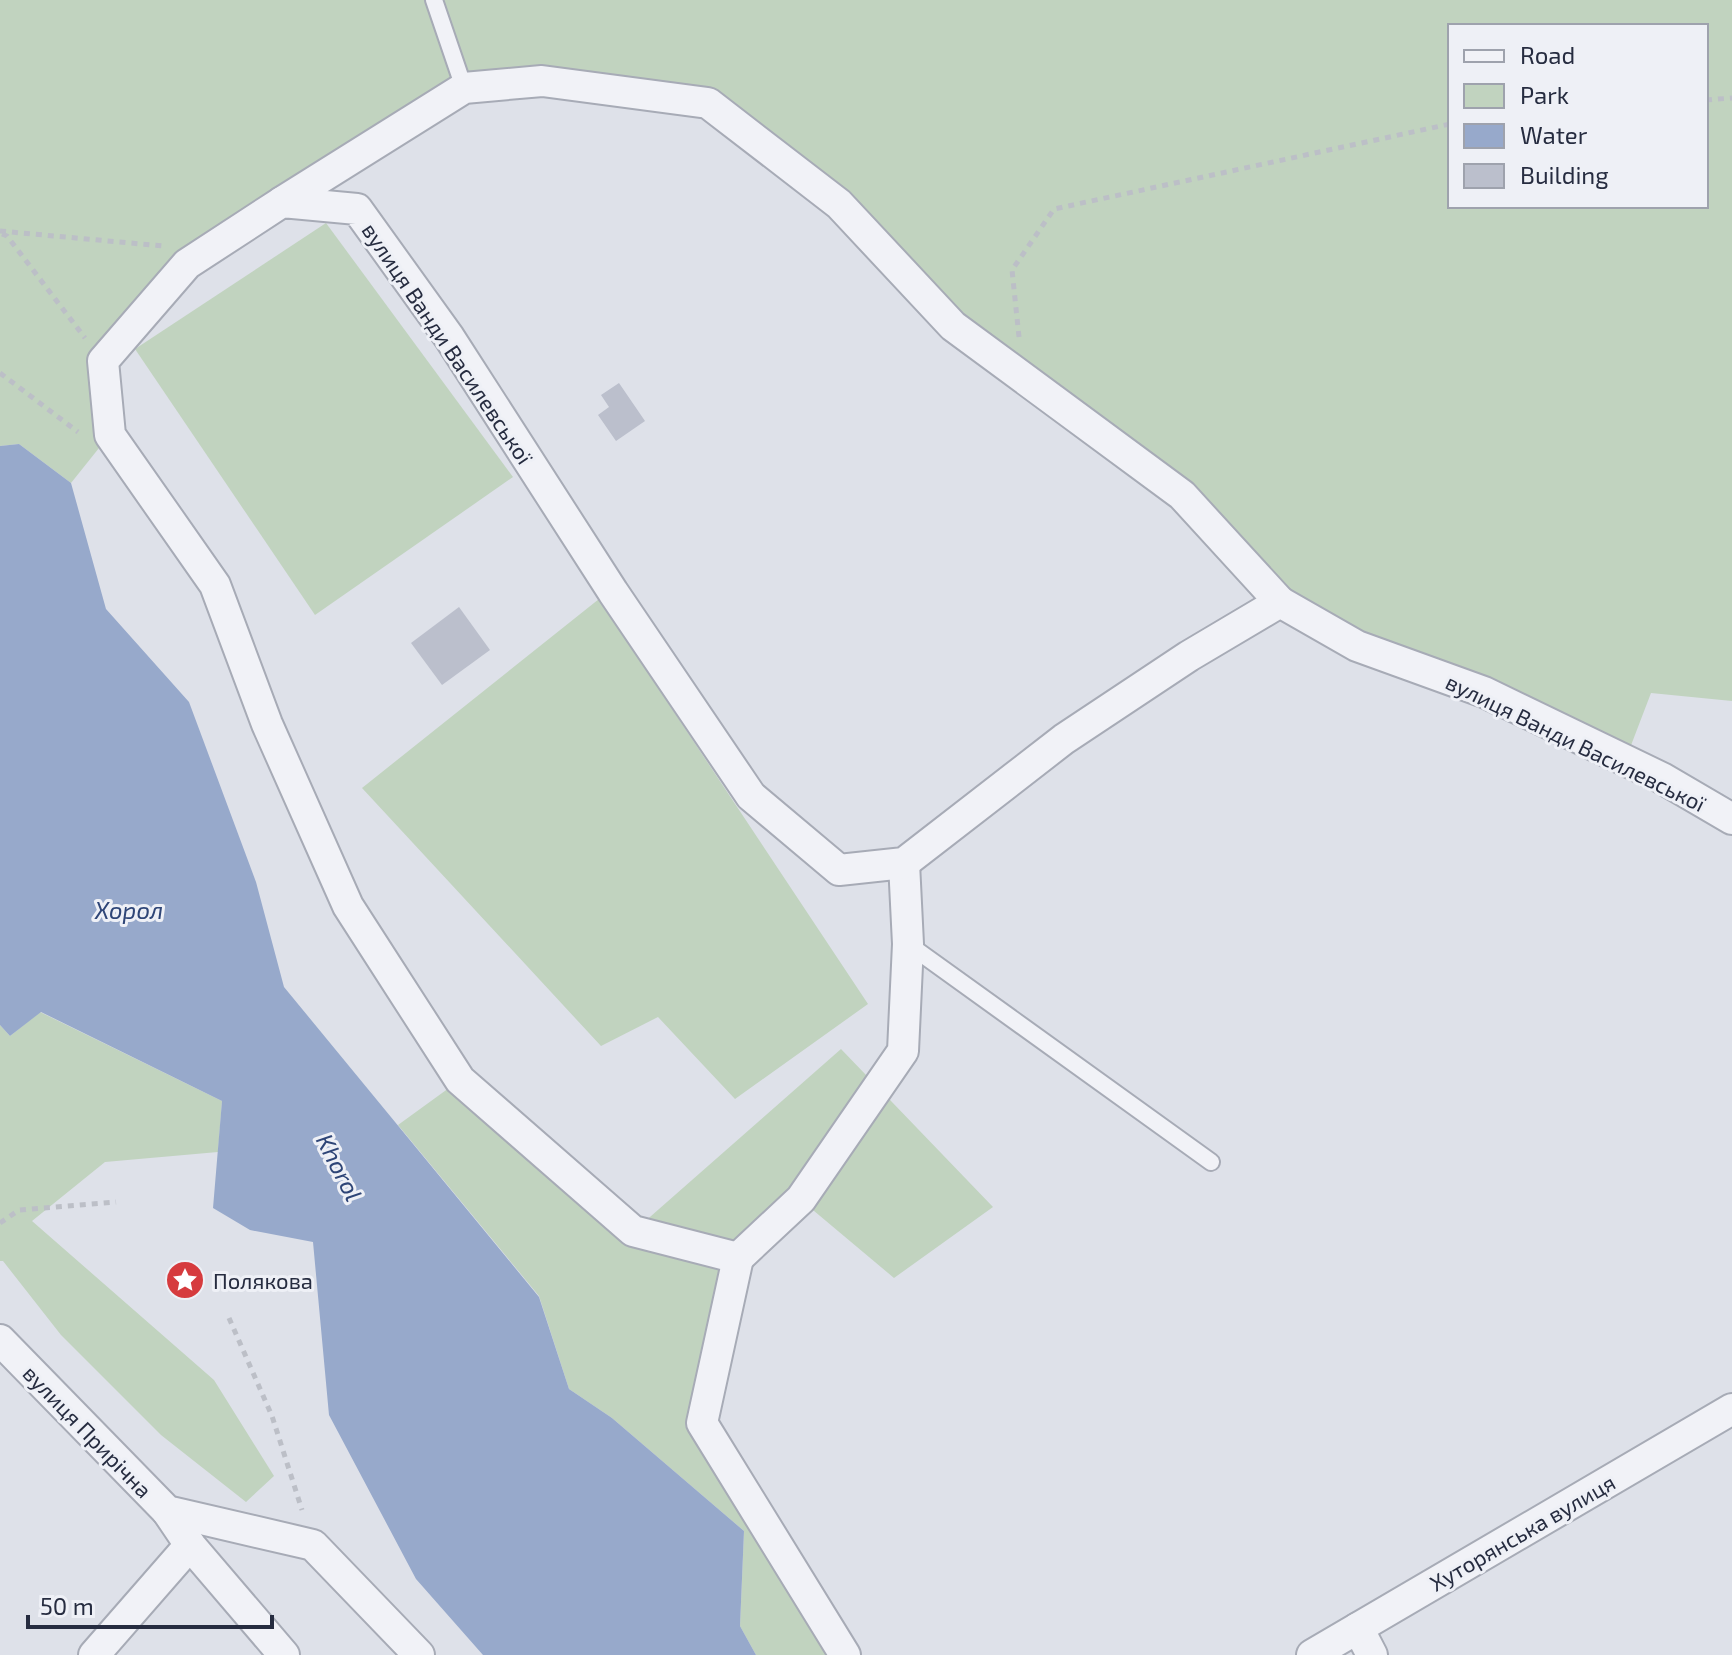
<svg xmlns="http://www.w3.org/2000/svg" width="1732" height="1655" font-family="'Exo 2',sans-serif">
  <rect width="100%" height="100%" fill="#dee1e9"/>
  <g fill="#c1d3bf" fill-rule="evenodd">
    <path d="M0,0H1732V701L1651,693L1625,761L1280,602L1182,495L1023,377L707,103L464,88L187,264L103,361L137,476L99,448L71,483L19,444L0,446ZM1450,26H1706V206H1450Z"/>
    <polygon points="326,223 513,477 315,615 135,349"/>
    <polygon points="599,599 868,1004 735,1099 658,1017 601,1046 362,788"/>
    <polygon points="40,1012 222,1101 218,1152 105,1162 32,1221 214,1380 274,1476 246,1502 161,1435 61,1335 3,1261 0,1261 0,1025 10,1036"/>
    <polygon points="841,1049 993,1207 894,1278 801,1200 738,1258 702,1423 842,1655 756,1655 740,1626 744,1531 612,1418 569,1389 539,1296 398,1125 460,1080 634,1231"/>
  </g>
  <polygon fill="#97a9cb" points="19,444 71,483 106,609 189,702 256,882 284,987 539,1297 569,1389 612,1418 744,1531 740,1626 756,1655 483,1655 416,1579 329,1415 313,1242 250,1230 213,1208 222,1101 41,1012 10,1036 0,1025 0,446"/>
  <g fill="#bbbfcc">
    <polygon points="619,383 645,421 616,441 598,415 609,407 601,395"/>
    <polygon points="459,607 490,650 442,685 411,643"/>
  </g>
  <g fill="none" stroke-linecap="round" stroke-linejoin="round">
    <defs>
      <g id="lane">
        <polyline points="434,0 464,88"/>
        <polyline points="908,944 1211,1162"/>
      </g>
      <g id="street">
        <polyline points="282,202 464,88 542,81 708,103 839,204 953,326 1182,495 1280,602"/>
        <polyline points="738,1258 801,1199 903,1051 908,944 904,863"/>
        <polyline points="0,1340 167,1511 313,1545 419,1655"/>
        <polyline points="190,1545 284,1655"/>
        <polyline points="1358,1628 1372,1655"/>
        <polyline points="94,1655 190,1545 167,1511"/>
        <polyline points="845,1655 702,1423 738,1258 633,1231 460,1080 348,906 267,724 215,585 110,435 103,361 187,264 282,202 357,209 449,337 613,592 751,796 839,870 904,863 1064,739 1189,656 1280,602 1357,646 1484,692 1662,778 1732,819"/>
        <polyline points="1312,1655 1732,1409"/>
      </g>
    </defs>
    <use href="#lane" stroke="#a7abb6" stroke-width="20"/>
    <use href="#street" stroke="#a7abb6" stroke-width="34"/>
    <g stroke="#bcbfc7" stroke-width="5" stroke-dasharray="6 6" stroke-linecap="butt">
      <polyline points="1706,100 1732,98"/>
      <polyline points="0,231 163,246"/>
      <polyline points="2,234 7,236 85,338"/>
      <polyline points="1019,337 1012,270 1054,209 1450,124"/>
      <polyline points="0,373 78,432"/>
      <polyline points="0,1223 19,1210 116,1202"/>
      <polyline points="229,1318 272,1416 302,1510"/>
    </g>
    <use href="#lane" stroke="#f1f2f7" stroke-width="16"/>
    <use href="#street" stroke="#f1f2f7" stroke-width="30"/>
  </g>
  <defs>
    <symbol id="sight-disc" viewBox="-11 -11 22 22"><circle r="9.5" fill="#d63b3e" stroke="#eef0f6"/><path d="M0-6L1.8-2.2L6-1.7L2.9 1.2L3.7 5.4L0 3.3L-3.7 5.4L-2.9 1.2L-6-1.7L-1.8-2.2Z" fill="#fff"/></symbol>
  </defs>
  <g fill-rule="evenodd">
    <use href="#sight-disc" x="163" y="1258" width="44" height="44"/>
  </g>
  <g text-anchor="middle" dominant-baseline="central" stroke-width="6" stroke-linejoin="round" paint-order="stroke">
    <g font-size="22" fill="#262c40" stroke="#eef0f6">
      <text transform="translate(448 343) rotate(56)">вулиця Ванди Василевської</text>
      <text transform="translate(1576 742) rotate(26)">вулиця Ванди Василевської</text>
      <text transform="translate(88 1431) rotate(46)">вулиця Прирічна</text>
      <text transform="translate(1522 1532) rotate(-30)">Хуторянська вулиця</text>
    </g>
    <g font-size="22" fill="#262c40" stroke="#eef0f6" text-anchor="start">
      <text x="213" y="1280">Полякова</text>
    </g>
    <g font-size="24" font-style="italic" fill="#2e4577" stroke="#eef0f6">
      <text x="129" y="909">Хорол</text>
      <text transform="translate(340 1167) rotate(63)">Khorol</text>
    </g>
  </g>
  <rect x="1448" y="24" width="260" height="184" fill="#eef0f6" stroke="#9ea2ad" stroke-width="2"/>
  <rect x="1464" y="50" width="40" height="12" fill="#f1f2f7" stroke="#9ea2ad" stroke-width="2"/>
  <text x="1520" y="64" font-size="24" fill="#262c40">Road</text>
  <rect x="1464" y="84" width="40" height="24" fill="#c1d3bf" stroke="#9ea2ad" stroke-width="2"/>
  <text x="1520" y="104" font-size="24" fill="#262c40">Park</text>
  <rect x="1464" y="124" width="40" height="24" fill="#97a9cb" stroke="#9ea2ad" stroke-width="2"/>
  <text x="1520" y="144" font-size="24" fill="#262c40">Water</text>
  <rect x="1464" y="164" width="40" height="24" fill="#bbbfcc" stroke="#9ea2ad" stroke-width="2"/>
  <text x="1520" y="184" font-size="24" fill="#262c40">Building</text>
  <path d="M28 1615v12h244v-12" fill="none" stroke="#262c40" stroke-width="4"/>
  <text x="40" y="1615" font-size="24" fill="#262c40" stroke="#eef0f6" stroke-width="6" paint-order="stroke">50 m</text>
</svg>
